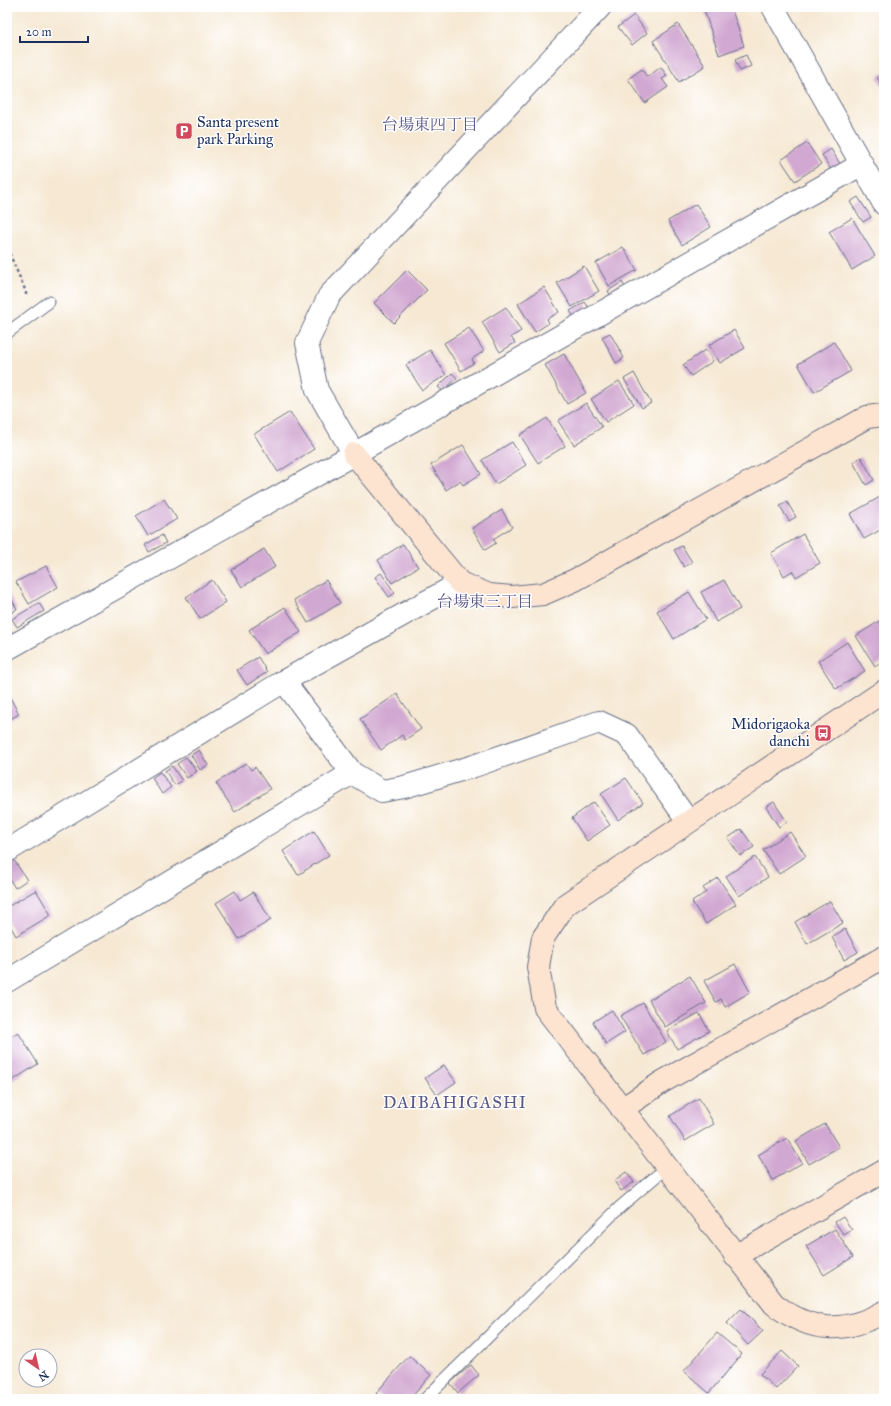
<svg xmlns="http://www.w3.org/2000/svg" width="891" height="1406" font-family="'IM FELL Great Primer','Noto Serif JP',serif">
  <rect width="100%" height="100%" fill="#fff"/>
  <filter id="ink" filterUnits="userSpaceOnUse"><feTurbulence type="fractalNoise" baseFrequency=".025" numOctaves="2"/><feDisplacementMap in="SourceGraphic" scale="8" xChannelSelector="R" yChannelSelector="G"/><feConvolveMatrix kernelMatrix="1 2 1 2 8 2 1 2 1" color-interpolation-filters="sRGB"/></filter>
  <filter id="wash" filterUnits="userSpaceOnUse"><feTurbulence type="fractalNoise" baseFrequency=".012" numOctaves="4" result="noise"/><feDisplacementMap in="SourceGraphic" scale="16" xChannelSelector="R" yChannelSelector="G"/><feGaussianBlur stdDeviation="0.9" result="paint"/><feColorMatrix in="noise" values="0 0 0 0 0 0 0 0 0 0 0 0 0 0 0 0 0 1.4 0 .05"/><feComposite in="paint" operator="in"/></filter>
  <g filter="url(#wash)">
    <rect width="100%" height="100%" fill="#f6e8d3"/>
    <g id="blocks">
      <g fill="#d1a8d2">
        <polygon points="703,7 731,7 744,46 719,55"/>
        <polygon points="634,15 647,33 632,45 618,27"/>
        <polygon points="678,24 705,66 679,82 653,41"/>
        <polygon points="746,55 751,66 740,71 735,60"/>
        <polygon points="661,67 667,76 662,79 668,87 645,103 628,79 642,69 647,77"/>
        <polygon points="884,73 884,90 877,77"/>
        <polygon points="807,143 821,164 795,181 781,160"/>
        <polygon points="831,149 840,164 831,170 822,155"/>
        <polygon points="858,197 871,217 863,222 850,202"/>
        <polygon points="696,204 711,227 682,245 668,221"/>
        <polygon points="852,218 875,256 852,270 829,232"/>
        <polygon points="623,247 637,270 609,286 596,263"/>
        <polygon points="584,266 599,291 572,307 557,283"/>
        <polygon points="407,270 427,290 394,323 374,303"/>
        <polygon points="622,282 626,289 612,298 608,291"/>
        <polygon points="544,287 559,312 547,319 549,323 535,332 518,304"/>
        <polygon points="585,302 589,308 574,317 570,311"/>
        <polygon points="506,307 521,331 511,337 515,343 500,352 482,322"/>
        <polygon points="469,328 484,351 472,359 474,363 461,371 444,343"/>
        <polygon points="734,330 745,348 720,363 709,345"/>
        <polygon points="610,333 624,358 616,363 602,337"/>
        <polygon points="834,342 851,371 814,392 798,364"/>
        <polygon points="430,350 446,375 422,390 406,365"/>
        <polygon points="705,350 713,361 691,376 683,365"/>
        <polygon points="564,354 586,393 567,404 545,365"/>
        <polygon points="452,373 457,378 443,391 438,387"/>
        <polygon points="634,373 651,403 642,408 624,379"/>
        <polygon points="619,381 634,404 606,422 591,399"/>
        <polygon points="586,403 602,427 574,445 558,421"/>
        <polygon points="290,412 314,449 278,472 254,434"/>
        <polygon points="547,418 565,446 538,463 520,435"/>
        <polygon points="512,442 526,465 496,484 482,460"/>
        <polygon points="463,445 481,474 463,485 460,481 446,490 431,465"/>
        <polygon points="861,457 874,480 866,485 853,462"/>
        <polygon points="880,497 884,504 884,528 864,539 850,514"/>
        <polygon points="164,499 177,519 148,536 136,516"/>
        <polygon points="787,502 796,517 789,521 780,506"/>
        <polygon points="502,510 512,527 493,539 496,543 485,550 472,528"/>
        <polygon points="803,534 820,563 796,577 792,571 784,576 771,553"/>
        <polygon points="162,535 166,543 149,552 145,545"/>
        <polygon points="403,544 418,567 392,583 378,560"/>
        <polygon points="682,546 692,562 684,567 674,550"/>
        <polygon points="264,549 275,567 242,587 231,570"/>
        <polygon points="46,566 58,587 29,604 16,582"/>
        <polygon points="381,573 395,593 389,597 375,577"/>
        <polygon points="212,580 226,602 200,619 186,597"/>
        <polygon points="326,580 340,603 308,623 294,600"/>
        <polygon points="724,580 740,609 716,622 701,592"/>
        <polygon points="7,591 17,609 7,616"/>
        <polygon points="689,592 706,619 674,639 657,611"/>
        <polygon points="39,603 44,611 17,627 12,619"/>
        <polygon points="285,607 301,632 265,654 249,630"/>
        <polygon points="881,620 884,624 884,660 875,666 856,636"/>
        <polygon points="7,624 12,632 7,634"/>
        <polygon points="847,642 865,671 836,689 818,661"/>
        <polygon points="258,657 267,672 247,685 237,670"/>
        <polygon points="7,692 19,714 7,721"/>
        <polygon points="397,694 421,729 405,740 402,735 381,750 360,719"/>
        <polygon points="884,726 884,735 880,728"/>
        <polygon points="199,750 208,765 200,770 191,755"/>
        <polygon points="186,757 197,771 187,778 177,764"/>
        <polygon points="246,763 251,770 255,767 270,789 235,812 216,783"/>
        <polygon points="172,766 182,781 175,785 165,771"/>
        <polygon points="160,772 171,787 162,794 152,778"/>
        <polygon points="626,778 643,803 618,820 601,794"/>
        <polygon points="594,802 610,825 587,841 572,818"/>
        <polygon points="774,802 787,822 779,827 766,807"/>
        <polygon points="741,829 754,847 740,856 728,838"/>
        <polygon points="314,831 329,855 298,875 283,851"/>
        <polygon points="790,832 806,856 779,874 763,850"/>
        <polygon points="755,857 768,877 739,896 726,876"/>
        <polygon points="14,860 27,880 15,888 7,875 7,865"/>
        <polygon points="718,878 736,904 706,924 692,902 706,892 703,888"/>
        <polygon points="36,890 51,915 16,936 7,920 7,907"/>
        <polygon points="235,891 240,900 253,892 271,920 239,939 216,903"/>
        <polygon points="830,901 843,923 807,944 795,922"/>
        <polygon points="845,929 858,952 844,960 832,937"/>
        <polygon points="735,964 750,992 725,1007 721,999 716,1002 704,981"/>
        <polygon points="690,976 706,1003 665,1027 649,1000"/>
        <polygon points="643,1003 666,1042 644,1055 620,1016"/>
        <polygon points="612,1010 625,1032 606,1044 593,1022"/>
        <polygon points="699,1013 709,1031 677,1049 667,1031"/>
        <polygon points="18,1032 38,1064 7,1084 7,1039"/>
        <polygon points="444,1065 456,1082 437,1095 425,1078"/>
        <polygon points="699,1098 714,1124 685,1141 670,1116"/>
        <polygon points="825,1124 839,1147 809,1164 796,1141"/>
        <polygon points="787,1138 802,1163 773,1180 758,1155"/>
        <polygon points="626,1172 634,1182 621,1191 614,1181"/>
        <polygon points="843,1217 852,1230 844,1235 835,1222"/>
        <polygon points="835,1229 853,1257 824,1275 806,1246"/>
        <polygon points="741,1309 763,1331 748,1345 727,1323"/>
        <polygon points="717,1333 742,1354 709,1393 684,1371"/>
        <polygon points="782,1351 798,1366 776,1389 760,1374"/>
        <polygon points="409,1356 431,1375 410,1399 383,1399 376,1393"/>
        <polygon points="471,1365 479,1375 458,1393 450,1383"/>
      </g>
    </g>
  </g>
  <g filter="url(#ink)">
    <use href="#blocks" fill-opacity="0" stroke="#687087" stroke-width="1"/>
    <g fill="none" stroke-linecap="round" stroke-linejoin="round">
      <defs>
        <g id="lane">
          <polyline points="7,333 49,302"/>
          <polyline points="425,1399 620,1207 667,1167"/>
        </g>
        <g id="street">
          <polyline points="773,7 884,204"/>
          <polyline points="354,454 317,390 307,343 329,296 600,7"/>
          <polyline points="7,649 354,454 862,164"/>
          <polyline points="284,681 352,773 382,791 404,787 474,766 599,722 627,735 688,821"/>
          <polyline points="7,851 284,681 460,583"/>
          <polyline points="7,981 352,773"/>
        </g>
        <g id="secondary">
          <polyline points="354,454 460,583 489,595 512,597 543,594 575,580 867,417 884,415"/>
          <path d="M884,691L565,905L543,938L538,967L545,1008L667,1167L774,1304C811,1333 844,1334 884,1312"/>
          <polyline points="622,1109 662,1082 884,957"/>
          <polyline points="735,1256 884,1171"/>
        </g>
      </defs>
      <use href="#lane" stroke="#687087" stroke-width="13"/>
      <use href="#street" stroke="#687087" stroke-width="24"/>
      <use href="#secondary" stroke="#687087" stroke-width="24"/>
      <polyline stroke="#687087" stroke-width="2.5" stroke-dasharray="3 3" stroke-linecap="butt" points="7,248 26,292 26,298"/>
      <use href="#lane" stroke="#fff" stroke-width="11"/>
      <use href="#street" stroke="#fff" stroke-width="22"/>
      <use href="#secondary" stroke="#fde4d0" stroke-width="22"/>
    </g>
  </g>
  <defs>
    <symbol id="parking-square" viewBox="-11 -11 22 22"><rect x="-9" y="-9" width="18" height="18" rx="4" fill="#d1495b" stroke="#fff"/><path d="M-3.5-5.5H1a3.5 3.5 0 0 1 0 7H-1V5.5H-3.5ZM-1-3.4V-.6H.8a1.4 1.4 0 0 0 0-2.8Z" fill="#fff"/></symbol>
    <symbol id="bus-square" viewBox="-11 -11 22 22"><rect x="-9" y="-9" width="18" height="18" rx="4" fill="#d1495b" stroke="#fff"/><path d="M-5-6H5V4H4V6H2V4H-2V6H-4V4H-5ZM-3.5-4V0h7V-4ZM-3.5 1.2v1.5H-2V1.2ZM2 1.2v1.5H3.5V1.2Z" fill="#fff"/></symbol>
  </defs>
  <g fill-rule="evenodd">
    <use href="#parking-square" x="174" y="121" width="20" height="20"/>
    <use href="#bus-square" x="813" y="723" width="20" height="20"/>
  </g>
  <g text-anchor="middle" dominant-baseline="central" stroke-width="3" stroke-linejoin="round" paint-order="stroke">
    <g font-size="15" fill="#1b2f5e" stroke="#fff" text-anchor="start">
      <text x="197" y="122">Santa present<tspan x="197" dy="17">park Parking</tspan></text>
      <text x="810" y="724" text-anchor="end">Midorigaoka<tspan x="810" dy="17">danchi</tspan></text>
    </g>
    <g font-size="16" fill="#5b5987" stroke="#fff">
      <text x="430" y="124">台場東四丁目</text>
      <text x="485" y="601">台場東三丁目</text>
    </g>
    <g font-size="17" letter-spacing="1" fill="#5b5987" stroke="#fff">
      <text x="455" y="1102">DAIBAHIGASHI</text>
    </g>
  </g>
  <rect width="891" height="1406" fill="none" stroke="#fff" stroke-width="24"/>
  <g transform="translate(38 1368) rotate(146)"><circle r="19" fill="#ffffff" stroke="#a4acbf"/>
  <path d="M0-3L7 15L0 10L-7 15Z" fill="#d1495b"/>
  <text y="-6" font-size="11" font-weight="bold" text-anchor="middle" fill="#1b2f5e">N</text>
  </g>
  <path d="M20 36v6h68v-6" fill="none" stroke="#1b2f5e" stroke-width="2"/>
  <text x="26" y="36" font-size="12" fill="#1b2f5e" stroke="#ffffff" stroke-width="3" paint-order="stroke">20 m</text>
</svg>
